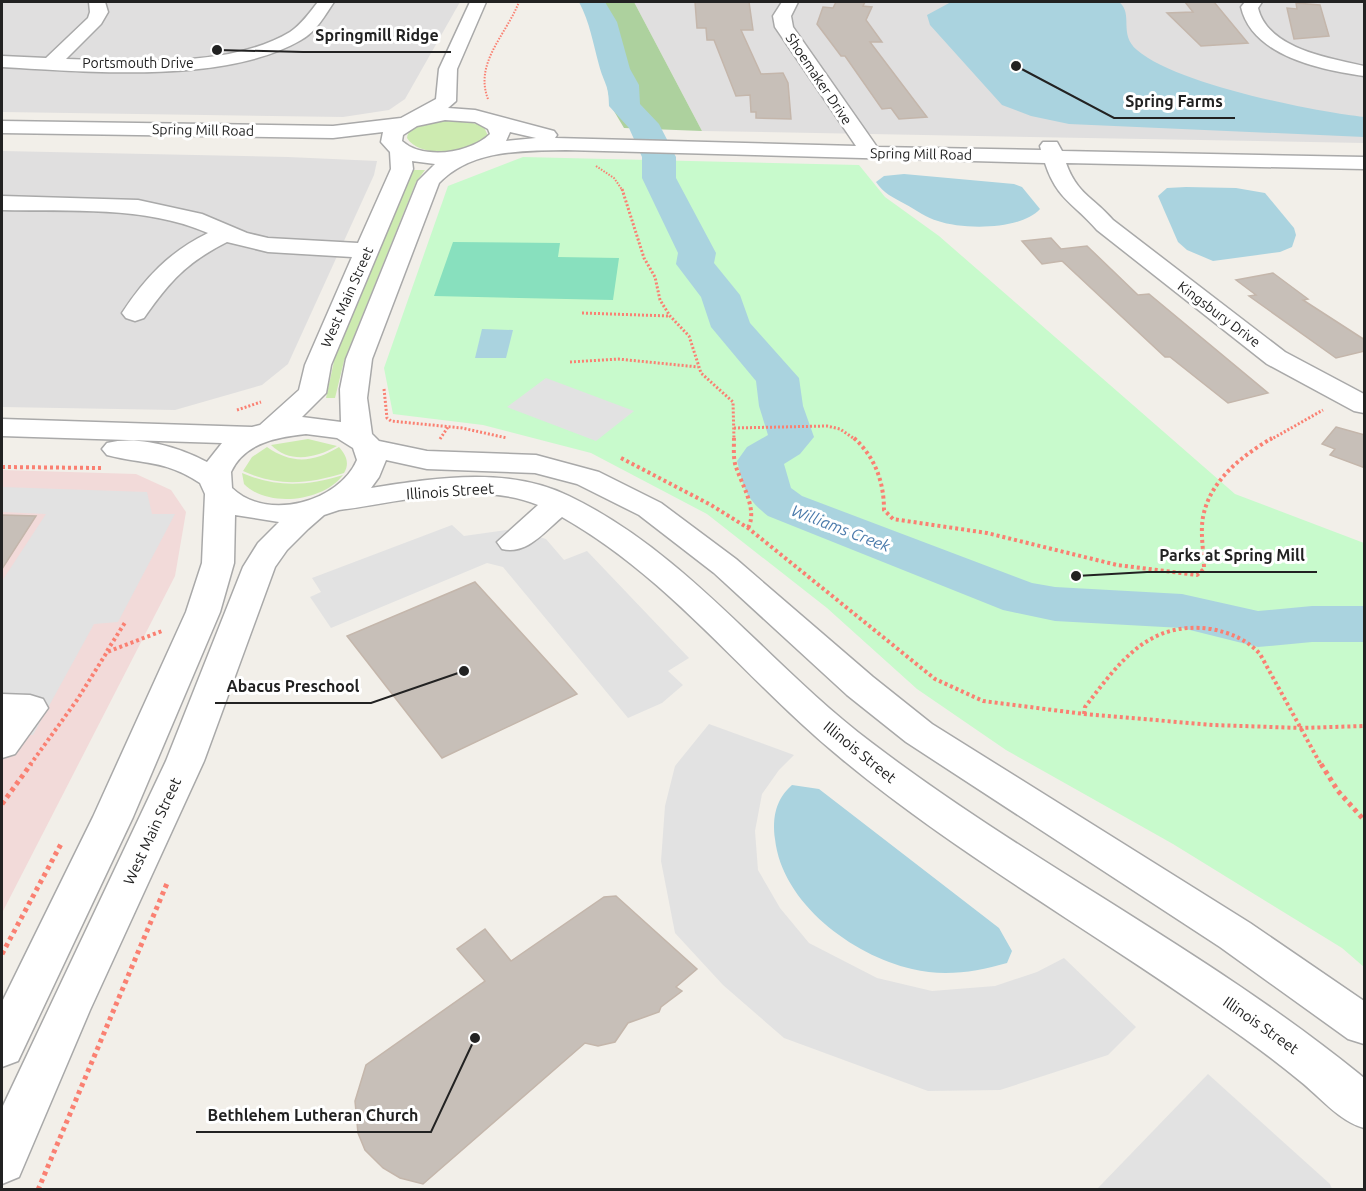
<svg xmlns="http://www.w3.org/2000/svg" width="1366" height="1191" font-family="Ubuntu,sans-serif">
  <rect width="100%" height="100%" fill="#f2efe9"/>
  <g fill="#e0dfdf">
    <polygon points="2,2 460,2 405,99 389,110 343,117 2,112"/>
    <polygon points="634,2 1364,2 1364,143 702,131"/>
    <polygon points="2,151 288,157 377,161 374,175 288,364 262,385 175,410 2,407"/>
  </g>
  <polygon fill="#f2dad9" points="2,470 136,474 171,490 186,512 175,576 2,913"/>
  <g fill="#cdebb0">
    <path d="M449,119L483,125L488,136C472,153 421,160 407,138C409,121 435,121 449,119Z"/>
    <polygon points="411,170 425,170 416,182 344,361 335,398 326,398 336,352"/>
    <path d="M308,439L337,446C316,458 290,464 271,445Z"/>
    <path d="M267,447C291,464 313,463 339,447C346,455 350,463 344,473C309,484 277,487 243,471L252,457Z"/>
    <path d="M242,473C277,488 307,486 343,475C323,502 267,508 244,484Z"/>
  </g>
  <polygon fill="#add19e" points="582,2 634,2 702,131 624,128 611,106 598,39"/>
  <polygon fill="#c8facc" points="523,157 859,165 885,197 939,236 1235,494 1364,543 1364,967 1342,948 1173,844 1006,750 917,689 827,608 707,514 591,453 483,425 393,414 384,368 448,186"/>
  <polygon fill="#88e0be" points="453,242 560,243 558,257 619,258 613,300 434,296"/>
  <g fill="#e2e2e2">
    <polygon points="546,378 634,411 596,441 507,407"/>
    <polygon points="2,487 147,492 152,514 175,514 118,622 94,624 33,735 2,734 2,581 46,514 2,512"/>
    <polygon points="452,525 464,536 513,529 546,539 564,560 587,551 689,658 668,671 683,685 662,703 628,718 503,567 487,563 331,628 310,597 321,592 312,578"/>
    <polygon points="709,724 794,755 779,770 762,794 755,831 758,870 780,908 809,943 877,978 932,991 995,986 1037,972 1064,958 1136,1027 1108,1055 1000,1090 928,1091 784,1038 723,985 675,933 661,861 665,806 675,766"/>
    <polygon points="1208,1074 1330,1184 1332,1189 1097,1189"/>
  </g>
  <g fill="#aad3df">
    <path d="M951,2H1119C1134,14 1118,34 1137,50C1176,84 1311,111 1364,117V137L1069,124L1031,116L1002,105L930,25L927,15Z"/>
    <path d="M904,174L1014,184L1022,187L1040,209C1021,230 964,230 938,221C927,218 916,210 905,204C894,198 883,193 876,182L884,176Z"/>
    <polygon points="1186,187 1236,188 1265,193 1294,228 1296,235 1292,247 1280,252 1213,261 1187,250 1178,242 1158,196 1167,188"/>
    <polygon points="482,329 513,330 506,358 475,358"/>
    <path d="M792,785L819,789L999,928L1012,951L1007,963C976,972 944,977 912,969C852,955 782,903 775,839C772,817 776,799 792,785Z"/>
  </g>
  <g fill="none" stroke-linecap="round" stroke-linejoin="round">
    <path fill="#aad3df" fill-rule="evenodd" d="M579,2H605L617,22L630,69L639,85L640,104L659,124L676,157V178L716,253L714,263L740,295L750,323L799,378L803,406L814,437L800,454L784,464L791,488L802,496L1032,583L1055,587L1182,594L1258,611L1312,606H1364V642H1312L1258,647L1182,628L1055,621L1003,610L768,516C745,498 744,488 737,461L747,447L768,435L759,406L756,381L711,327L701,297L676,264L678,253L642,178V157L629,128L609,106C609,84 604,84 599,65C593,43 590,23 579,2Z"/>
  </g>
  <g fill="#c7bfb8" stroke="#c4b6ab" stroke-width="1.5">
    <polygon points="695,2 749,2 753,30 741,30 761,74 783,73 788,83 791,119 756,118 756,112 751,112 750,95 736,96 714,40 707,40 706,28 697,28"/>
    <polygon points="836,2 865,2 863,6 872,7 866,20 882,42 870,42 927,117 899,119 891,108 882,109 845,56 841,56 817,24 823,7 833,8"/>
    <polygon points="1185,2 1214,2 1248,43 1201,46 1167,13 1193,12"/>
    <polygon points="1296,3 1320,5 1329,36 1294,39 1287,8 1297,9"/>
    <polygon points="1051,238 1061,249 1087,246 1138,295 1149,294 1268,393 1228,403 1170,357 1165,357 1062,261 1042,264 1022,241"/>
    <polygon points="1273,273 1308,299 1303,300 1365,340 1365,351 1336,358 1249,296 1256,295 1236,280"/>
    <polygon points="1336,427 1365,435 1365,468 1330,455 1335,449 1322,444"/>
    <polygon points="2,515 36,516 2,569"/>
    <polygon points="475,582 577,694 442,758 347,636"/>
    <polygon points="616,896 697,969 676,987 682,991 661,1007 659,1012 628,1023 615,1042 598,1046 585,1043 423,1184 400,1178 383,1168 365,1150 358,1133 355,1101 366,1065 485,981 457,949 485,929 511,961 604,897"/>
  </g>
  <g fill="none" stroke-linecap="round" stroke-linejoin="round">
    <defs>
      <g id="minor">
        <path d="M89,2H105L108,12L101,24L66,59C133,61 230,68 290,32C301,25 310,12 318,2H334C325,15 316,32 301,40C226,84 87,72 2,67V56L46,58L88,18L90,12Z"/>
        <path d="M470,2H486L457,69L456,101L448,108L475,110L554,131L557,135L555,138L856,146L775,27L773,16L782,2H798L791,16L793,27L877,147L1041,150L1040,146L1043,142H1057L1062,151L1364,157V169L1066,163C1077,194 1093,197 1113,220L1285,352L1364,394V413L1354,411L1267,364L1097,230C1074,203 1057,200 1045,163L566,150C521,151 472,149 439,183L372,359L367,398L372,434L379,441L427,451L536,455L599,472L661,503L736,559L873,677L932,724L1250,923L1364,1001V1044L1348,1039L1220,947L906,742L847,695L714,573L639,515L577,484L535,473L427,469L386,460L379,477L371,488C436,478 507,466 569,496C689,554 767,664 872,743C1028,862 1206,950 1358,1073L1364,1078V1128C1339,1121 1320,1097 1300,1081C1272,1058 1243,1037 1214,1017C1091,930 958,855 842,759C745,680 673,580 562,517C544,532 527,555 502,549L497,542L538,505C477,480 402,502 339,510L324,515L308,529L287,550L275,567L204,761L90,1010L19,1177L2,1184V1108L166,761L243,567L258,543L279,522L235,515L234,563L220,612L133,817L18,1061L2,1067V1002L93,817L186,612L202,563L205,494L200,483C163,459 145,465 107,455L102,449L107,443C138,435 179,447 207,462L222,443L2,436V419L252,427L260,425L299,390L305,365L352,257L268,252L227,242C187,262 169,282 144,318L135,321L126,318L122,313C145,278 169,252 208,233C144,205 70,212 2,210V196L138,200L202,214L247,233L268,238L358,243L391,169L390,152L381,142L383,132L333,138L2,133V121L333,126L401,118L436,99L439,69ZM445,120L475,122L488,129L490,134C469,154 423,160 402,141L403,135L417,126ZM510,132L536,138L506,141ZM412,161L435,164L418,181L346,359L340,389L341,422L302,417L326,393L331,365L413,169ZM306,434L337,438L353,448L357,460C339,502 267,522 232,488L231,472C244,443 277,437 306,434Z"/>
        <path d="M1245,2H1262L1258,8C1268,49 1329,58 1364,66V76C1321,70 1252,56 1241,7Z"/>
        <polygon points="2,694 30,695 43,699 48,708 15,754 2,758"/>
      </g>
    </defs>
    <use href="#minor" stroke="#a9a9a9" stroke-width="3"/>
    <g stroke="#fa8072" stroke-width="2" stroke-dasharray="1.5 1.5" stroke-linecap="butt">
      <path d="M488,99C474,63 506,35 519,2"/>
      <polyline points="596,166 614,178 623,191"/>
    </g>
    <g stroke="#fa8072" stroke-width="3" stroke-dasharray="2 2" stroke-linecap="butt">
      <polyline points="622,189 644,258 655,277 660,300 670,316 689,336 701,373 733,402 734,440"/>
      <polyline points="582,313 669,316"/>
      <polyline points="570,362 618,359 698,367"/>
      <polyline points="384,389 387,418 391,421 462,428 507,438"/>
      <polyline points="237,410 261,402"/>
      <polyline points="734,428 827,426 840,429 856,440"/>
      <polyline points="440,439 448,427"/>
      <polyline points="1270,440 1323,410"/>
    </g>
    <g stroke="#fa8072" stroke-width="4" stroke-dasharray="3 3" stroke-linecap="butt">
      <path d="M734,438C734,447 733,459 736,467C742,485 758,510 748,528"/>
      <path d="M854,438C875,457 884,482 884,510L893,519L987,533L1117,565L1197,575L1204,569C1204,552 1200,534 1203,517C1210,480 1242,456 1272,438"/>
      <polyline points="621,458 711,505 748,528 935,679 983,701 1084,714 1213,725 1301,728 1364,726"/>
      <polyline points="2,467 101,468"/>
      <polyline points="107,651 126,621"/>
      <path d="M1084,714L1085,707C1119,663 1148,620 1211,629C1231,633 1246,639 1260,654L1321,765"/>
      <polyline points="30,765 77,700 107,652 162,631"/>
    </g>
    <g stroke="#fa8072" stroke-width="5" stroke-dasharray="4 4" stroke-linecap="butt">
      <polyline points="1321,764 1338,791 1364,820"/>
      <polyline points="2,804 31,764"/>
      <polyline points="2,954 61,844"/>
      <polyline points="38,1190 168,881"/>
    </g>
    <use href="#minor" fill="#fff" fill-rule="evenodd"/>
  </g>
  <g text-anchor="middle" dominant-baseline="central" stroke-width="6" stroke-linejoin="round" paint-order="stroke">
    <g font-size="14" fill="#222" stroke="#fff">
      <text x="138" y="63">Portsmouth Drive</text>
      <text transform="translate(819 79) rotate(56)">Shoemaker Drive</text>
      <text transform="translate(203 130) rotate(1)">Spring Mill Road</text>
      <text transform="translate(921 154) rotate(1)">Spring Mill Road</text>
      <text transform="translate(347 297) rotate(-66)">West Main Street</text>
      <text transform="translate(1219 314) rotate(37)">Kingsbury Drive</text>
    </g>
    <g font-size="15" fill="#222" stroke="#fff">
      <text transform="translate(450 491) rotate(-4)">Illinois Street</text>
      <text transform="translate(860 752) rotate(39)">Illinois Street</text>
      <text transform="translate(152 831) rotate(-65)">West Main Street</text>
      <text transform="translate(1261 1025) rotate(35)">Illinois Street</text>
    </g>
    <g font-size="16" font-style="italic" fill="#4a7aab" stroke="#fff">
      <text transform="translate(841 528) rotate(21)">Williams Creek</text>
    </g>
  </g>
  <path fill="none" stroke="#222" stroke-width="2" d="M217 50L303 52H451M1016 66L1114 118H1235M1076 576L1147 572H1317M464 671L371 703H215M475 1038L431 1132H196"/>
  <g fill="#222" stroke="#fff" stroke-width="2">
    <circle cx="217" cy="50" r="6"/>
    <circle cx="1016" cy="66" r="6"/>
    <circle cx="1076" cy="576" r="6"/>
    <circle cx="464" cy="671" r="6"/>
    <circle cx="475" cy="1038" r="6"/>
  </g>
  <g font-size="16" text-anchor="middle" font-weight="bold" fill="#222" stroke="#fff" stroke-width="6" stroke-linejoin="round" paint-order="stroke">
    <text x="377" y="41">Springmill Ridge</text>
    <text x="1174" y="107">Spring Farms</text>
    <text x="1232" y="561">Parks at Spring Mill</text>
    <text x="293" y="692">Abacus Preschool</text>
    <text x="313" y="1121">Bethlehem Lutheran Church</text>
  </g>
  <rect width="1366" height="1191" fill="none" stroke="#222222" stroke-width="6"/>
</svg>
